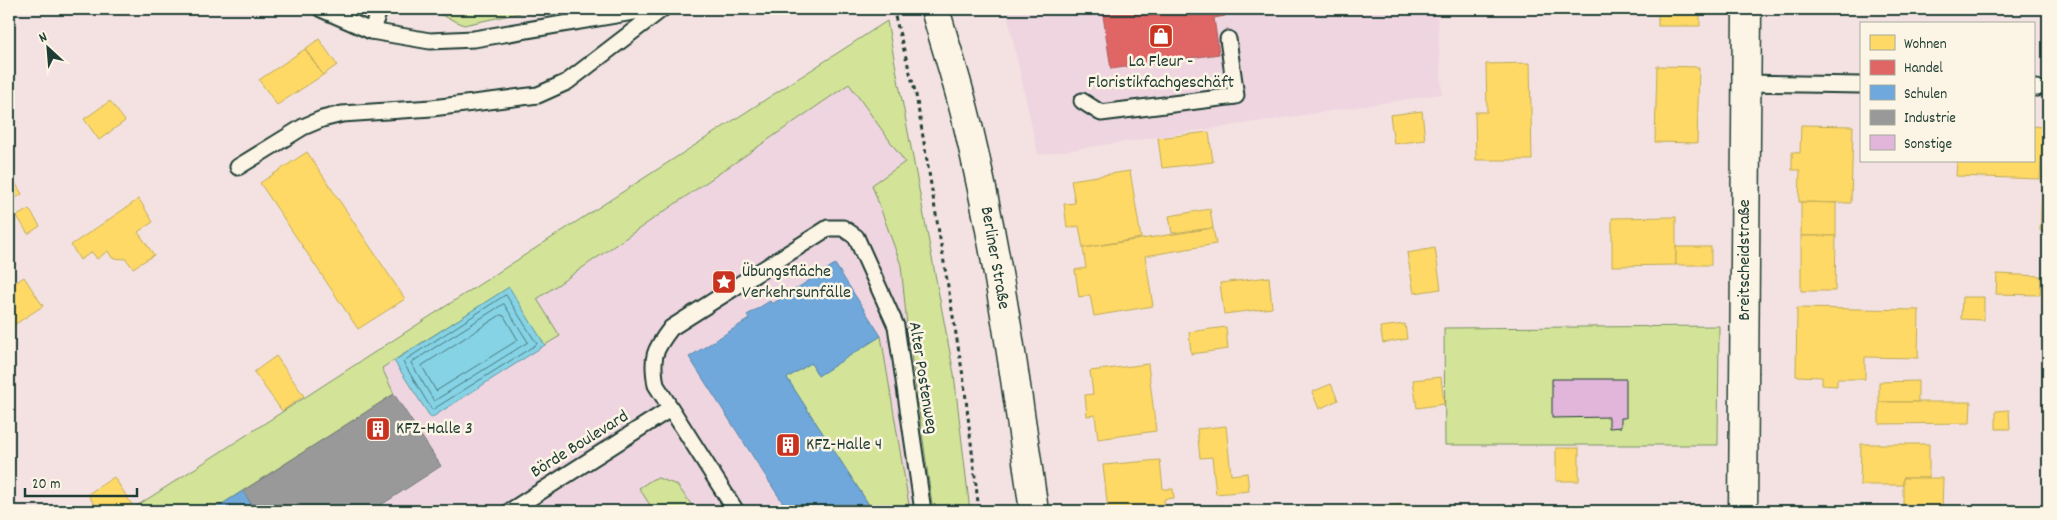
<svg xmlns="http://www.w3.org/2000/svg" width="2057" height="520" font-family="Dekko,sans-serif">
  <rect width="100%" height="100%" fill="#f4e2e2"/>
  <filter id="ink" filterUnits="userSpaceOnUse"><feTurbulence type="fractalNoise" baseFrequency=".02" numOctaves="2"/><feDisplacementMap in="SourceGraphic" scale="10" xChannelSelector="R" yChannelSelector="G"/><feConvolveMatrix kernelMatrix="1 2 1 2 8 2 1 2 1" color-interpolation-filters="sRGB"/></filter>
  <g filter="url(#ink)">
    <g fill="#efd5e0">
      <polygon points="1006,9 1437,9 1442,94 1038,155"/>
      <polygon points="887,21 954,374 970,511 129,511"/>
    </g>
    <g fill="#d3e498" stroke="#799066">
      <polygon points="434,9 538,9 464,25 437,13"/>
      <polygon points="887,21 954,374 970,511 933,511 907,325 901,265 872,185 905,162 849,84 537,299 560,336 545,345 508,288 382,368 394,394 211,511 129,511"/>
      <polygon points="1719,326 1718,445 1445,445 1444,328"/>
      <polygon points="881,336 910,511 873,511 787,378 811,363 818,375"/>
      <polygon points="658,478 677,485 696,511 646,511 652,508 639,488 653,479"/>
    </g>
    <polygon fill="#86d3e6" stroke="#5d979f" points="509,287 545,345 431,418 394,361"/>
    <g fill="#ffd966" stroke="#bcaa57">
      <rect x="1658" y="9" width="42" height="17"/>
      <polygon points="319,39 337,65 323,75 305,49"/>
      <polygon points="305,49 323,75 277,105 259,80"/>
      <polygon points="1530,63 1532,160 1476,160 1475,112 1487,112 1486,64"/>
      <polygon points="1657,66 1699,67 1697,143 1655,142"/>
      <polygon points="110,101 125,121 99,140 84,119"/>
      <polygon points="1422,111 1425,140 1394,144 1390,115"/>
      <polygon points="1801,125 1853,126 1851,203 1799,202 1800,170 1792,170 1792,152 1800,153"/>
      <polygon points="2033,126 2043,127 2040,179 1956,176 1957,161 2033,161"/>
      <polygon points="1209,132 1213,162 1162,168 1158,138"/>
      <polygon points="307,152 405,299 358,329 260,183"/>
      <polygon points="2043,166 2048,167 2048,231 2040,231"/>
      <polygon points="1130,171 1141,238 1083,248 1079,226 1067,228 1064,204 1075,203 1071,180"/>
      <polygon points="13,179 22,194 10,202 9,181"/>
      <polygon points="139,199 153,222 138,232 154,255 133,268 126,259 112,258 108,251 97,259 92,252 80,260 71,245"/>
      <polygon points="1801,202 1836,203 1836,236 1801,236"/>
      <polygon points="29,209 40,226 28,234 17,216"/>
      <polygon points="1210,209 1213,228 1172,233 1169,216"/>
      <polygon points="1676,217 1676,265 1612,266 1612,218"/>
      <polygon points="1213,228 1216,244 1145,256 1153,306 1094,316 1090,295 1079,297 1075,270 1086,268 1083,248"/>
      <polygon points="1801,236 1836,236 1835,291 1801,291"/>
      <rect x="1676" y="247" width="35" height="18"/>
      <polygon points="1435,248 1441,289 1414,293 1407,253"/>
      <polygon points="1997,274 2041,276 2040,295 1996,294"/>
      <polygon points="24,277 43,306 14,325 9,316 9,287"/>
      <polygon points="1269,277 1272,308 1224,314 1220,283"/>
      <polygon points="1962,297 1984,297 1984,320 1961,319"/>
      <polygon points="1797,308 1919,310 1918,358 1865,357 1865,379 1837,379 1837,386 1822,385 1822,377 1796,376"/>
      <polygon points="1405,324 1407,339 1383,343 1380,327"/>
      <polygon points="1226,327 1228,349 1191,354 1189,332"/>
      <polygon points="276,356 304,396 282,411 254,372"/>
      <polygon points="1148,364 1156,431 1098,439 1095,415 1087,416 1085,395 1093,394 1090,371"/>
      <polygon points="1441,377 1444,404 1417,408 1413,380"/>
      <polygon points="1918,381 1918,402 1879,402 1879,382"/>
      <polygon points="1331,384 1338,400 1319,409 1312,392"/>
      <polygon points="1879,402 1971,402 1970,423 1879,424"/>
      <polygon points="2009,410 2010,429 1996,429 1996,411"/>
      <polygon points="1226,426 1231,475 1247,473 1249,491 1216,494 1212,457 1200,458 1197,429"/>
      <polygon points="1861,444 1929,444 1929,478 1903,478 1903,485 1860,485"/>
      <rect x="1556" y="448" width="23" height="33"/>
      <polygon points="1160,460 1163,489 1173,489 1174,498 1164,499 1165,510 1221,505 1222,511 1108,511 1103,465"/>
      <polygon points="114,477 134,508 129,511 98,511 88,494"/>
      <polygon points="1903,478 1943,478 1942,510 1903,510"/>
      <polygon points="2045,495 2048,496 2048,511 2044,511"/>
      <polygon points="1406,504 1407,511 1326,511"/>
      <polygon points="1799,509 1854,510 1854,511 1798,511"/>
      <polygon points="1925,510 1964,511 1925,511"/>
    </g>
    <polygon fill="#e06666" stroke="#a65a57" points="1102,9 1224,9 1225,16 1214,18 1219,54 1111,69"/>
    <g fill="#6fa8dc" stroke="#5788aa">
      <polygon points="835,264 881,336 818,376 811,363 787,378 873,511 788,511 689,357 749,319 747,315 770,301 772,304"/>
      <polygon points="243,491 256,511 211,511"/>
    </g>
    <polygon fill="#999" stroke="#747d7b" points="394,394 441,466 372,511 256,511 243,491"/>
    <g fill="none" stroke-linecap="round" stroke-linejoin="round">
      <g stroke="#48797b" stroke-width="1">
        <polygon points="506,295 537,344 432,410 403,362"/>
        <polygon points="504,304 528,342 434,401 411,363"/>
        <polygon points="501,315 504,316 518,340 436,391 422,366"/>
      </g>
    </g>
    <polygon fill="#e2b6da" stroke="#1f3d34" points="1552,379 1626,379 1626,418 1621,418 1621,427 1609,428 1609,417 1552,418"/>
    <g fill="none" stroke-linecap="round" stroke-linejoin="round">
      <defs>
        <g id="service">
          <polyline points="321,9 371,31 430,41 474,39 651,9"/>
          <polyline points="371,31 380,9"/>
          <polyline points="1746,83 1861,85"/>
          <polyline points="2033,88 2037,88"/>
          <polyline points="1082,101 1101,113 1236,96 1228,39"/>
          <polyline points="238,167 303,127 322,119 342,114 432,108 538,95 567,82 662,9"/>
          <polyline points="510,511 670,409"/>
          <path d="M736,511L656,385C651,357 654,350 671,328L828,228H843L856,237L896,326L923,511"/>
        </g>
        <polyline id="minor" points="1743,511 1747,9"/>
        <path id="primary" d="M935,9C946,48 959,86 968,126C998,252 1016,383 1034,511"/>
      </defs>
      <use href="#service" stroke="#1f3d34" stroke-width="19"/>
      <use href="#minor" stroke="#1f3d34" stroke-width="31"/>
      <use href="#primary" stroke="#1f3d34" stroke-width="31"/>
      <polyline stroke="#1f3d34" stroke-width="3" stroke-dasharray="4 4" stroke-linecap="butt" points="893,9 916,95 964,382 979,511"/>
      <use href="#service" stroke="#fcf5e5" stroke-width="15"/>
      <use href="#minor" stroke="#fcf5e5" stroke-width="28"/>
      <use href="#primary" stroke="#fcf5e5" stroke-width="28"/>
    </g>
  </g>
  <defs>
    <symbol id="shop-square" viewBox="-11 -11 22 22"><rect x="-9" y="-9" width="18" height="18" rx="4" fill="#c8321e" stroke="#fcf5e5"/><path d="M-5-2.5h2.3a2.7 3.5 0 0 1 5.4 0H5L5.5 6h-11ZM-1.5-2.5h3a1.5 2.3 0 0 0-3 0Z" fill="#fff"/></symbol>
    <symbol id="sight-square" viewBox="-11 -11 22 22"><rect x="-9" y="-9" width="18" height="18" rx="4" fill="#c8321e" stroke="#fcf5e5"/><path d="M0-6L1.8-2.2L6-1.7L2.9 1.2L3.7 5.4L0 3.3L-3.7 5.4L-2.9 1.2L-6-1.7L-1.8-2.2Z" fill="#fff"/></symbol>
    <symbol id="building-square" viewBox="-11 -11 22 22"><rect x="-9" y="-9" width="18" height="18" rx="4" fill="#c8321e" stroke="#fcf5e5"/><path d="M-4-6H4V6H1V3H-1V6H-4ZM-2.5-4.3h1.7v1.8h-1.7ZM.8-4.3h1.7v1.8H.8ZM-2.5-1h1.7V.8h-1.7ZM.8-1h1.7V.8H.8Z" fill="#fff"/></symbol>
  </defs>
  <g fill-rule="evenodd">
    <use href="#shop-square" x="1147" y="22" width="28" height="28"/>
    <use href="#sight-square" x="710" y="268" width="28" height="28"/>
    <use href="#building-square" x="364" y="415" width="28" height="28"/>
    <use href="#building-square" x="774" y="431" width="28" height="28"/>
  </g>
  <g text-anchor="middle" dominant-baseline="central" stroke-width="5" stroke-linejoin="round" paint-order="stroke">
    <g font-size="18" fill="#1f3d34" stroke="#fcf5e5" text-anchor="start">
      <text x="1161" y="62" text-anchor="middle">La Fleur -<tspan x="1161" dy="21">Floristikfachgeschäft</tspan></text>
      <text x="742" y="272">Übungsfläche<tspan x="742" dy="21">Verkehrsunfälle</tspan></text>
      <text x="396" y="429">KFZ-Halle 3</text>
      <text x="806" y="445">KFZ-Halle 4</text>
    </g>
    <g font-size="18" fill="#1f3d34" stroke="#fcf5e5">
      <text transform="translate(994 258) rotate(80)">Berliner Straße</text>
      <text transform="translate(1745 260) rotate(-90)">Breitscheidstraße</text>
      <text transform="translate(922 378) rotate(81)">Alter Postenweg</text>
      <text transform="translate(580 445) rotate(-32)">Börde Boulevard</text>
    </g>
  </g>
  <rect width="2057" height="520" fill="none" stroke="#fcf5e5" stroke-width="30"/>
  <rect x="15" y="15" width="2027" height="490" fill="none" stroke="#1f3d34" stroke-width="2" filter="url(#ink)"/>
  <rect x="1860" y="22" width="175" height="140" fill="#fcf5e5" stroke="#a4ab9e"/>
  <rect x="1870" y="35" width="25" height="15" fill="#ffd966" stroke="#a4ab9e"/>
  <text x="1904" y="48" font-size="15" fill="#1f3d34">Wohnen</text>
  <rect x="1870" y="60" width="25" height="15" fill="#e06666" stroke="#a4ab9e"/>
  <text x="1904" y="72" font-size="15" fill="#1f3d34">Handel</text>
  <rect x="1870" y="85" width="25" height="15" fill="#6fa8dc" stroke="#a4ab9e"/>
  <text x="1904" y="98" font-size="15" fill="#1f3d34">Schulen</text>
  <rect x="1870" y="110" width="25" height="15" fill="#999999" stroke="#a4ab9e"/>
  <text x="1904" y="122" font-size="15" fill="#1f3d34">Industrie</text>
  <rect x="1870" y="135" width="25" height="15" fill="#e2b6da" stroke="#a4ab9e"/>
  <text x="1904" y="148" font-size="15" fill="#1f3d34">Sonstige</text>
  <g transform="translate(48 48) rotate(334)" stroke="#fcf5e5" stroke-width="4" paint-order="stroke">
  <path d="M0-4L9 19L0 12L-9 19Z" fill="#1f3d34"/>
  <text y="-8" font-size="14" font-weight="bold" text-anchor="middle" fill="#1f3d34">N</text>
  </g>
  <path d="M25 488v8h112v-8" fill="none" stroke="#1f3d34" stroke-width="2.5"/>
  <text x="32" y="488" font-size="15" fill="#1f3d34" stroke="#fcf5e5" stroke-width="4" paint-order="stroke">20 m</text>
</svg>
